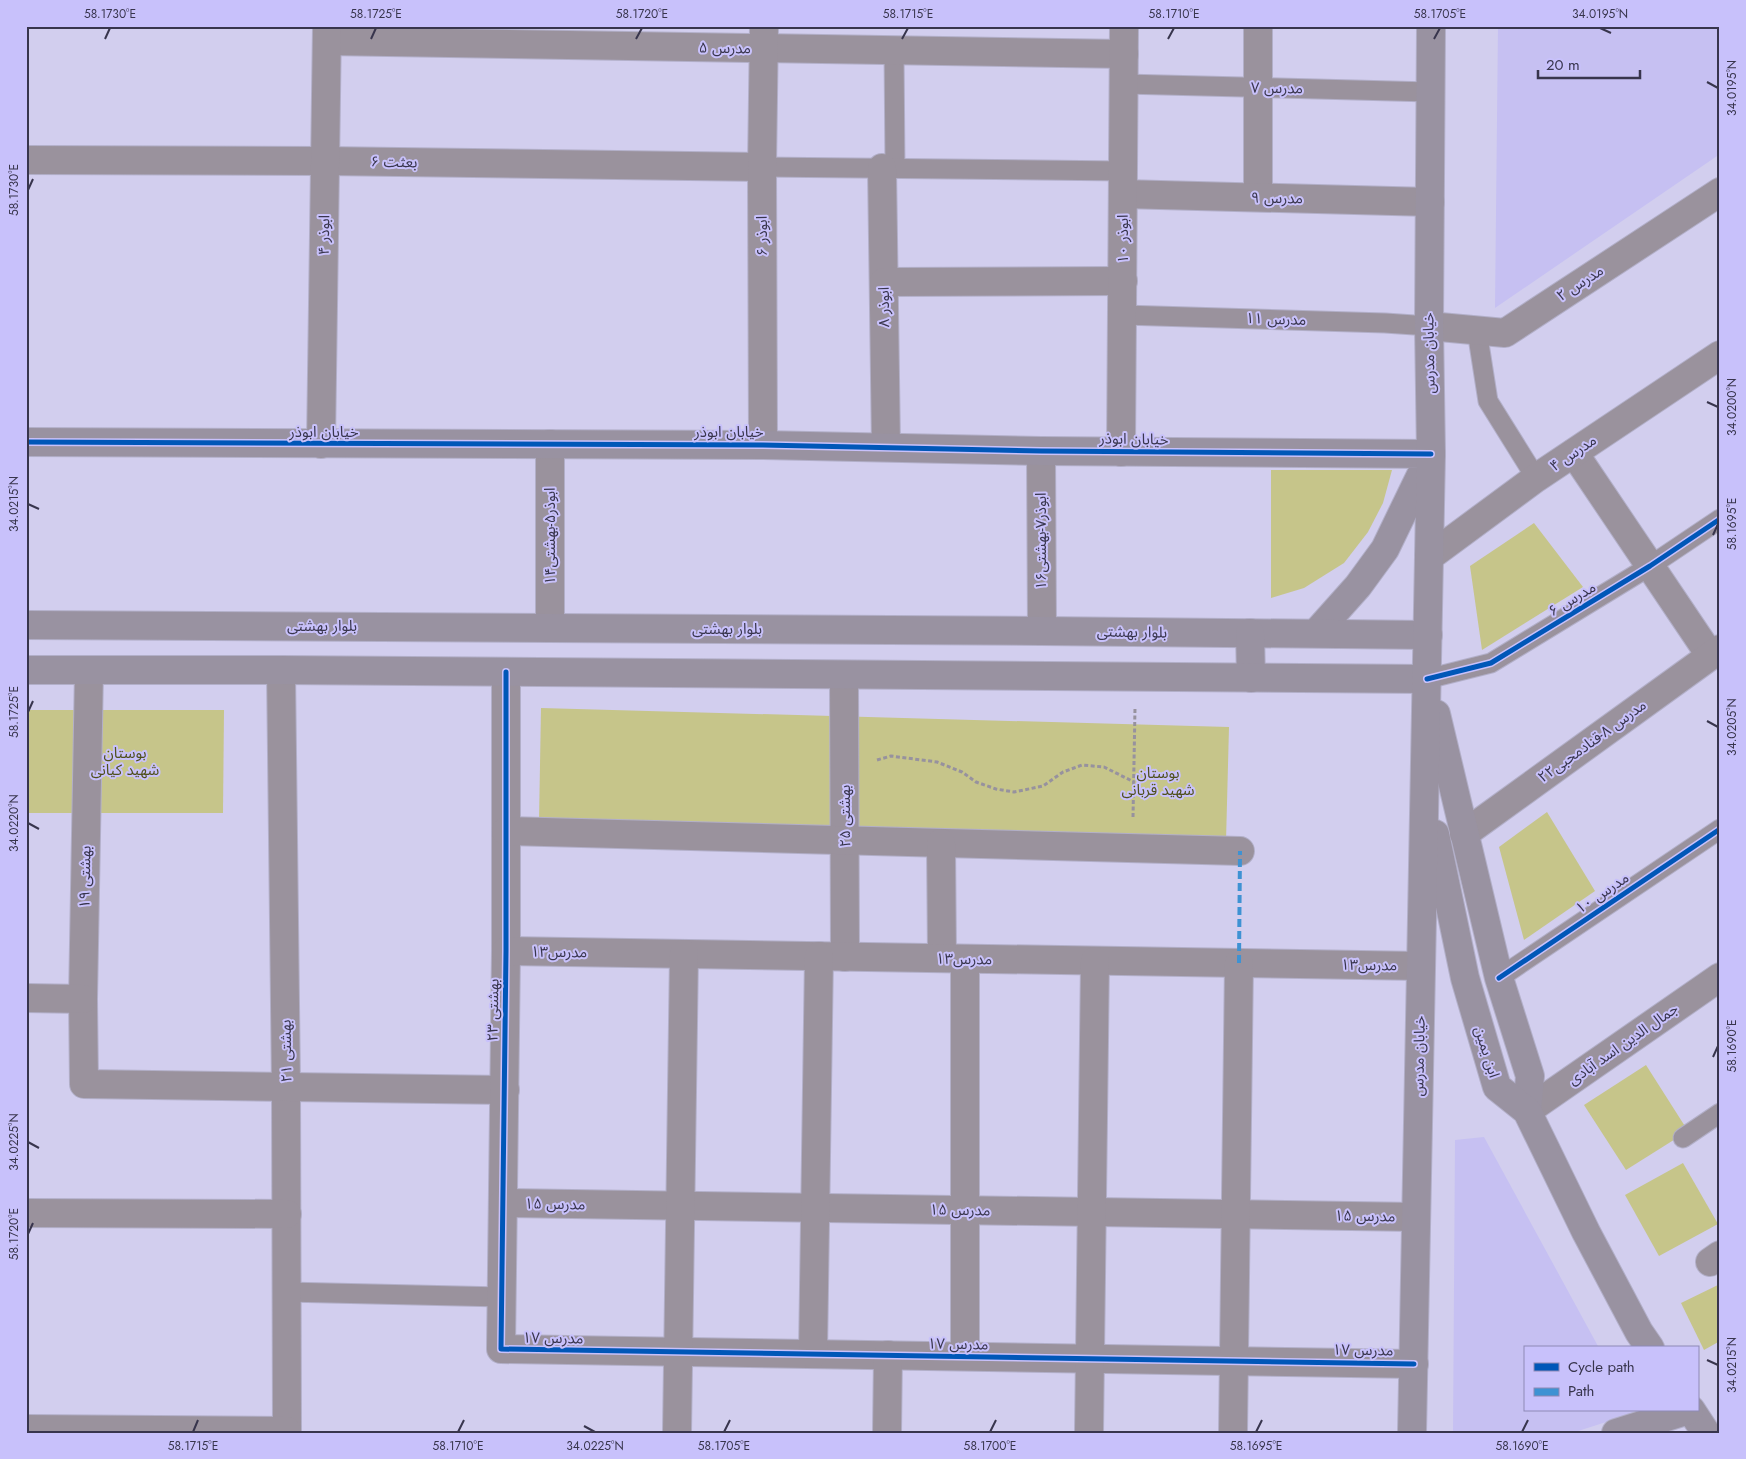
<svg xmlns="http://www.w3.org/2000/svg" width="1746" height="1459" font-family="Jost,'Noto Sans Arabic',sans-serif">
  <rect width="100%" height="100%" fill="#d2ceee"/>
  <g fill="#c6c0f2">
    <polygon points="1498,26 1720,26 1720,154 1495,308"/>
    <polygon points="1484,1137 1599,1348 1525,1348 1525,1410 1633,1410 1634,1413 1572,1433 1453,1433 1455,1140"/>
  </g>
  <g fill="#c6c58a">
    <polygon points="1271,470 1392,470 1383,503 1368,532 1344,563 1304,588 1271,598"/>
    <polygon points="1534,523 1583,587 1482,650 1470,566"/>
    <polygon points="541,708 1229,727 1226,841 539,822"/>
    <polygon points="26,710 224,710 223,813 26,813"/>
    <polygon points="1547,812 1595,891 1524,940 1499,847"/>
    <polygon points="1646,1065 1688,1131 1626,1170 1584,1105"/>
    <polygon points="1683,1163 1718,1224 1659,1256 1625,1195"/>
    <polygon points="1720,1284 1720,1341 1704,1350 1681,1303"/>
  </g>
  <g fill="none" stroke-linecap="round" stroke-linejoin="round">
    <defs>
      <g id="lane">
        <polyline points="894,51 895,168"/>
        <polyline points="1124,84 1430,92"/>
        <polyline points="762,167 1123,171"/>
        <polyline points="1123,315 1385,323 1429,326"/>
        <polyline points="1477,331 1488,401 1536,478"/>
        <polyline points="1427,679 1491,663 1650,566 1720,519"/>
        <polyline points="1499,978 1720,829"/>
        <polyline points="1683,1138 1720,1113"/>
        <polyline points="286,1292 502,1297"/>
      </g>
      <g id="street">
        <polyline points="1258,26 1258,197"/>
        <polyline points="327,41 1124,54"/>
        <polyline points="26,160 325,161 762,167"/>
        <polyline points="882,168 886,447"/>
        <polyline points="1123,194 1430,202"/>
        <polyline points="884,282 1123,281"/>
        <polyline points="1429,326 1505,333 1720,192"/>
        <polyline points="321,444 327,26"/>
        <polyline points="763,445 762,167 764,26"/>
        <polyline points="1041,451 1042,631"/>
        <polyline points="1121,452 1124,26"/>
        <polyline points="1574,453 1710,655"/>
        <polyline points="1429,557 1536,478 1720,355"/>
        <polyline points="550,627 550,444"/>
        <polyline points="281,670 286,1087 287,1433"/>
        <polyline points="89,671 83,999 84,1084 505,1090"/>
        <polyline points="506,672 506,951 501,1349 1414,1364"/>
        <polyline points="844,675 845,957"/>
        <polyline points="506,831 1240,851"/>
        <polyline points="1464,834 1720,649"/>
        <polyline points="941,843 942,958"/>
        <polyline points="506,951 1421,966"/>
        <polyline points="26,998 83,999"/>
        <polyline points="1527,1111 1720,977"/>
        <polyline points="503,1203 1416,1217"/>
        <polyline points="26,1213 287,1214"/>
        <polyline points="1710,1262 1720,1255"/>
        <polyline points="813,1354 819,956"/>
        <polyline points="965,1356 965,959"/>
        <polyline points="26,1429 287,1431"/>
        <polyline points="677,1433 684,954"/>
        <polyline points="887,1433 888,1355"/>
        <polyline points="1089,1433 1095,961"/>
        <polyline points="1233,1433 1239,963"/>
      </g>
      <g id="secondary">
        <polyline points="26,442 763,445 1041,451 1431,454 1385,549 1358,586 1316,633"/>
        <polyline points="26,625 1042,631 1428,635"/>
        <polyline points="1250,633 1251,678"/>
        <polyline points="26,670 281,670 1427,679"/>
        <polyline points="1436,714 1499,978 1530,1076 1527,1111"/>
        <polyline points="1435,834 1465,978 1497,1087 1527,1111 1586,1232 1639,1332 1650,1348"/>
        <polyline points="1691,1410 1706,1433"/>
        <polyline points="1412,1433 1429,557 1431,454 1429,326 1431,26"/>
        <polyline points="1616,1433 1689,1410"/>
      </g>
    </defs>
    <use href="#lane" stroke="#b2afc8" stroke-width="21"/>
    <use href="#street" stroke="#b2afc8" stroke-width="30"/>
    <use href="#secondary" stroke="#b2afc8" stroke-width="30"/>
    <g stroke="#97929e" stroke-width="3" stroke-dasharray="4 2.5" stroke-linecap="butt">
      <polyline points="877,760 891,756 937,762 962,772 976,782 996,789 1014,792 1043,786 1063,772 1082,765 1104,767 1134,782"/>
      <polyline points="1133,817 1135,708"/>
    </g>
    <use href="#lane" stroke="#9a929d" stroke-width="19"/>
    <use href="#street" stroke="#9a929d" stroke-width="28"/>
    <use href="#secondary" stroke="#9992a1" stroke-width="28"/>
    <polyline stroke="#3e92d3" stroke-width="4" stroke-dasharray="8 4" stroke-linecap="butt" points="1239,963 1240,851"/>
    <defs>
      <g id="cycleway">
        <polyline points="26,442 763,445 1041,451 1431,454"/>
        <polyline points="506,672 506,951 501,1349 1414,1364"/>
        <polyline points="1427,679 1491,663 1650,566 1720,519"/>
        <polyline points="1499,978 1720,829"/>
      </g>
    </defs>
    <use href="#cycleway" stroke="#c8c1fb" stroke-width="8"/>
    <use href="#cycleway" stroke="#0057b8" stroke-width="5"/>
  </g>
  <path fill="none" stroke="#38354d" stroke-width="2" d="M1600,28L1611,33M105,39L110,28M371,39L376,28M636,39L642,28M902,39L908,28M1168,39L1174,28M1434,39L1440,28M1707,82L1718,88M28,190L33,179M1707,402L1718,407M28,504L39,509M1713,535L1718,524M28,712L33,701M1707,721L1718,727M28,823L39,829M1713,1057L1718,1046M28,1142L39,1148M28,1234L33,1223M1707,1360L1718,1365M584,1426L595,1432M193,1432L198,1420M458,1432L464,1420M724,1432L730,1420M990,1432L996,1420M1256,1432L1262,1420M1522,1432L1528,1420"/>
  <g text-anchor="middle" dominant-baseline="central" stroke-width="4" stroke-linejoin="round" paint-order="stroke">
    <g font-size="15" fill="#38354d" stroke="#c8c1fb">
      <text transform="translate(725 48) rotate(1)">مدرس ۵</text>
      <text transform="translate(1277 88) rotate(1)">مدرس ۷</text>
      <text transform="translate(394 162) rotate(1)">بعثت ۶</text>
      <text transform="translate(1277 198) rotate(1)">مدرس ۹</text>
      <text transform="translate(324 235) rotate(-89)">ابوذر ۴</text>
      <text transform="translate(762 236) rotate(-90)">ابوذر ۶</text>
      <text transform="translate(1123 239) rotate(-90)">ابوذر ۱۰</text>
      <text transform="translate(1580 283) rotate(-33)">مدرس ۲</text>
      <text transform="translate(884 307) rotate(-91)">ابوذر ۸</text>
      <text transform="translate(1276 319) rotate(2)">مدرس ۱۱</text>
      <text transform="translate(1429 353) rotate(-91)">خیابان مدرس</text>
      <text x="324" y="432">خیابان ابوذر</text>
      <text x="729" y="432">خیابان ابوذر</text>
      <text transform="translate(1134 439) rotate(1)">خیابان ابوذر</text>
      <text transform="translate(1573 453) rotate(-34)">مدرس ۴</text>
      <text transform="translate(550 536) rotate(-90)">ابوذر۵-بهشتی۱۴</text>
      <text transform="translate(1041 541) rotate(-90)">ابوذر۷-بهشتی۱۶</text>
      <text transform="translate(1572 599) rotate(-31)">مدرس ۶</text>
      <text x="322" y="626">بلوار بهشتی</text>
      <text x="727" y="629">بلوار بهشتی</text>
      <text transform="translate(1132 632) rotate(1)">بلوار بهشتی</text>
      <text transform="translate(1592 741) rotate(-36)">مدرس ۸-قنادمحبی۲۲</text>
      <text transform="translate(845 816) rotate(-90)">بهشتی ۲۵</text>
      <text transform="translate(85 877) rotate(-89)">بهشتی ۱۹</text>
      <text transform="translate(1602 893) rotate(-34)">مدرس ۱۰</text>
      <text transform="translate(559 952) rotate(1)">مدرس۱۳</text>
      <text transform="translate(964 959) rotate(1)">مدرس۱۳</text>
      <text transform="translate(1369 965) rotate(1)">مدرس۱۳</text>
      <text transform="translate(493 1010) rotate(-89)">بهشتی ۲۳</text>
      <text transform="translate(1623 1044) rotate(-35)">جمال الدین اسد آبادی</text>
      <text transform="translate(286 1051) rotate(-91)">بهشتی ۲۱</text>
      <text transform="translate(1487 1052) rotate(73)">ابن یمین</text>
      <text transform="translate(1419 1056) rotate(-89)">خیابان مدرس</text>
      <text transform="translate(555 1204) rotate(1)">مدرس ۱۵</text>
      <text transform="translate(960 1210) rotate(1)">مدرس ۱۵</text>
      <text transform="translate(1365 1216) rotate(1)">مدرس ۱۵</text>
      <text transform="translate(553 1338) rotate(1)">مدرس ۱۷</text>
      <text transform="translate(958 1344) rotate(1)">مدرس ۱۷</text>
      <text transform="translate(1363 1350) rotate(1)">مدرس ۱۷</text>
    </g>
    <g font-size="15" fill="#4f501b" stroke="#c8c1fb">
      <text x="125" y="753">بوستان<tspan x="125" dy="17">شهید کیانی</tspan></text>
      <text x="1158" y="773">بوستان<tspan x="1158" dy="17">شهید قربانی</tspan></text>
    </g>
  </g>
  <rect width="1746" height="1459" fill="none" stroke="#c8c1fb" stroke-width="55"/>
  <rect x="1524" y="1346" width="175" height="65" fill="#c8c1fb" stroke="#8e89b5"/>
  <rect x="1534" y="1363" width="25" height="8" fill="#0057b8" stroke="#8e89b5"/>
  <text x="1568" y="1372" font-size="15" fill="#38354d">Cycle path</text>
  <rect x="1534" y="1388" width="25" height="8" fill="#3e92d3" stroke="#8e89b5"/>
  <text x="1568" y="1396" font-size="15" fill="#38354d">Path</text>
  <path d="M1538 70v8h102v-8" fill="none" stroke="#38354d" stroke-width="2.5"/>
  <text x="1546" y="70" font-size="15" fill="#38354d" stroke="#c8c1fb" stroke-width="4" paint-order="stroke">20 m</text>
  <rect x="28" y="28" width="1690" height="1404" fill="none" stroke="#38354d" stroke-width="2"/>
  <g font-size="12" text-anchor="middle" fill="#38354d">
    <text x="110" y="18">58.1730°E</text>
    <text x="376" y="18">58.1725°E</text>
    <text x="642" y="18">58.1720°E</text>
    <text x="908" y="18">58.1715°E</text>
    <text x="1174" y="18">58.1710°E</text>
    <text x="1440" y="18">58.1705°E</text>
    <text x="1600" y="18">34.0195°N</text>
    <text transform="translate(1732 88) rotate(-90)" y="4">34.0195°N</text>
    <text transform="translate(14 190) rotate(-90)" y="4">58.1730°E</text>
    <text transform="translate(1732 407) rotate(-90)" y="4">34.0200°N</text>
    <text transform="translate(14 504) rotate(-90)" y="4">34.0215°N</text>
    <text transform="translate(1732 524) rotate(-90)" y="4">58.1695°E</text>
    <text transform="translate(14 712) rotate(-90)" y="4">58.1725°E</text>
    <text transform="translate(1732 727) rotate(-90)" y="4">34.0205°N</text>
    <text transform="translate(14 823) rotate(-90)" y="4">34.0220°N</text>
    <text transform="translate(1732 1046) rotate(-90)" y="4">58.1690°E</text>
    <text transform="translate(14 1142) rotate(-90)" y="4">34.0225°N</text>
    <text transform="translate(14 1234) rotate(-90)" y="4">58.1720°E</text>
    <text transform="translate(1732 1365) rotate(-90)" y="4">34.0215°N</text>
    <text x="193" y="1450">58.1715°E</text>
    <text x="458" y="1450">58.1710°E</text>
    <text x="595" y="1450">34.0225°N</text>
    <text x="724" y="1450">58.1705°E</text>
    <text x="990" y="1450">58.1700°E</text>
    <text x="1256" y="1450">58.1695°E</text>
    <text x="1522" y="1450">58.1690°E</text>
  </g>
</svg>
